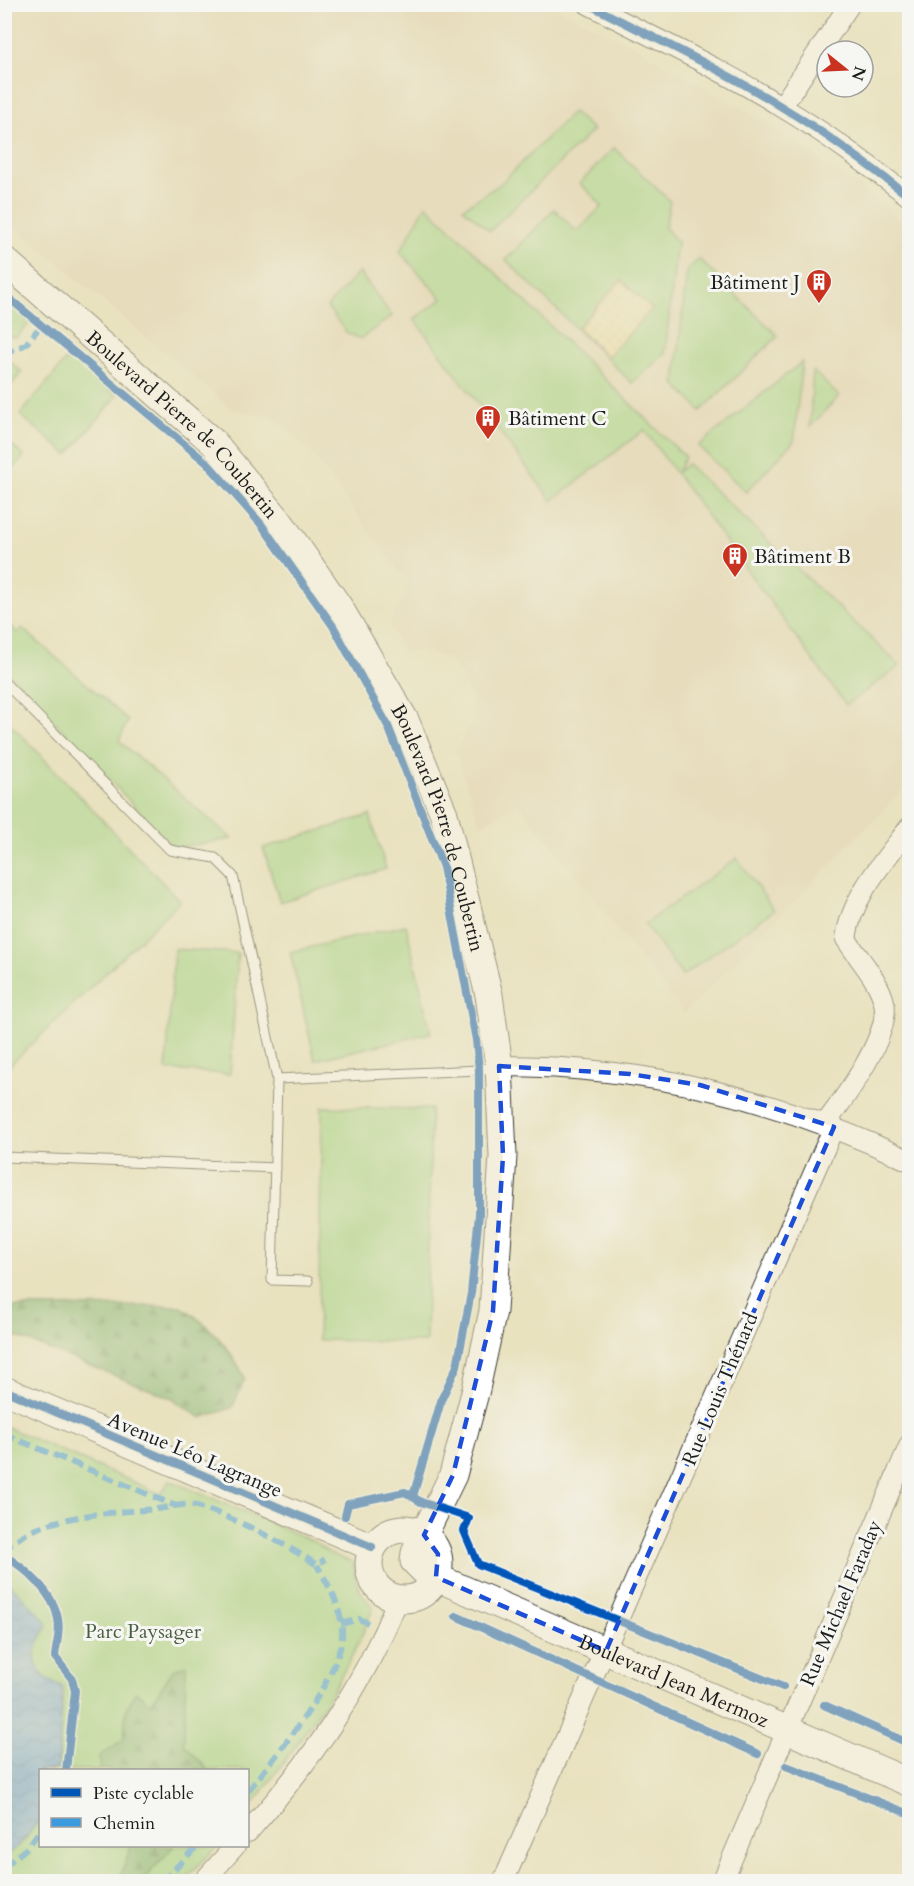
<svg xmlns="http://www.w3.org/2000/svg" width="914" height="1886" font-family="Cardo,serif">
  <defs>
    <pattern id="forest-firs" width="22" height="20" patternUnits="userSpaceOnUse" patternTransform="scale(1.5)"><rect width="22" height="20" fill="#7eb674"/><path d="M5 1l3.5 6h-7zM16 11l3.5 6h-7z" fill="#66935e"/></pattern>
    <pattern id="sand-dots" width="8" height="8" patternUnits="userSpaceOnUse" patternTransform="scale(1.5)"><rect width="8" height="8" fill="#eeda9e"/><path d="M2 2h.1M6 6h.1" fill="none" stroke="#ccba88" stroke-width="1.8" stroke-linecap="round"/></pattern>
    <pattern id="water-waves" width="16" height="10" patternUnits="userSpaceOnUse" patternTransform="scale(1.5)"><rect width="16" height="10" fill="#6fa5dc"/><path d="M0 5q4-4 8 0t8 0" fill="none" stroke="#5a86b2"/></pattern>
  </defs>
  <rect width="100%" height="100%" fill="#f6f6f2"/>
  <filter id="ink" filterUnits="userSpaceOnUse"><feTurbulence type="fractalNoise" baseFrequency=".0167" numOctaves="2"/><feDisplacementMap in="SourceGraphic" scale="12" xChannelSelector="R" yChannelSelector="G"/><feConvolveMatrix kernelMatrix="1 2 1 2 8 2 1 2 1" color-interpolation-filters="sRGB"/></filter>
  <filter id="wash" filterUnits="userSpaceOnUse"><feTurbulence type="fractalNoise" baseFrequency=".008" numOctaves="4" result="noise"/><feDisplacementMap in="SourceGraphic" scale="24" xChannelSelector="R" yChannelSelector="G"/><feGaussianBlur stdDeviation="1.35" result="paint"/><feColorMatrix in="noise" values="0 0 0 0 0 0 0 0 0 0 0 0 0 0 0 0 0 1.4 0 .05"/><feComposite in="paint" operator="in"/></filter>
  <g filter="url(#wash)">
    <rect width="100%" height="100%" fill="#e9e2bf"/>
    <polygon fill="#e4d5b7" points="4,5 551,5 633,45 755,115 854,182 909,226 909,784 684,1014 518,803 481,826 455,751 473,720 471,699 462,677 448,659 422,650 404,653 389,627 409,585 310,451 275,418 233,410 5,219"/>
    <g fill="#9ed587" stroke="#5d7852" stroke-width="1.5">
      <polygon points="573,112 593,130 490,231 463,208 499,185"/>
      <polygon points="614,148 670,201 665,227 677,242 665,354 632,383 506,260 554,209 577,232 602,206 580,183"/>
      <polygon points="426,205 685,457 677,472 687,464 900,666 846,705 644,430 552,501 414,319 442,299 400,252"/>
      <polygon points="699,259 778,336 701,411 675,384 687,270"/>
      <polygon points="359,272 392,316 360,339 347,333 327,307"/>
      <polygon points="5,299 31,321 17,337 5,337"/>
      <polygon points="69,356 117,396 68,455 20,415"/>
      <polygon points="5,357 22,372 6,391 4,390"/>
      <polygon points="802,362 794,441 746,492 698,446"/>
      <polygon points="813,371 839,396 810,427"/>
      <polygon points="5,439 24,456 6,477 4,476"/>
      <polygon points="5,621 18,633 22,628 128,720 119,741 232,839 174,848 5,670"/>
      <polygon points="5,718 180,901 5,1070"/>
      <polygon points="370,815 386,869 280,902 263,848"/>
      <polygon points="737,858 774,910 682,976 645,924"/>
      <polygon points="406,925 431,1033 315,1060 290,952"/>
      <polygon points="174,949 238,953 230,1074 166,1070"/>
      <polygon points="322,1107 431,1109 426,1342 318,1340"/>
      <path d="M4,1426L161,1494L169,1480L313,1541L331,1554L354,1563C354,1582 360,1594 373,1607C347,1682 295,1747 248,1811V1770H40V1846H218L183,1881H5Z"/>
    </g>
    <g fill="url(#forest-firs)" stroke="#4d6948" stroke-width="1.5">
      <path d="M180,1306C209,1324 230,1347 245,1378L232,1408L201,1418L171,1398L5,1332V1307Z"/>
      <polygon points="186,1665 184,1744 208,1770 101,1770 99,1756 124,1739 126,1709 136,1692 151,1704 173,1670"/>
      <polygon points="131,1846 174,1846 142,1881 119,1881"/>
    </g>
    <polygon fill="url(#sand-dots)" stroke="#857b5d" stroke-width="1.5" points="621,280 652,309 607,357 577,328"/>
    <path fill="url(#water-waves)" stroke="#46607c" stroke-width="1.5" d="M5,1579L47,1622C47,1631 41,1635 38,1643C29,1664 43,1682 63,1686L58,1770H40V1819L26,1838L5,1858Z"/>
  </g>
  <g filter="url(#ink)">
    <g fill="none" stroke-linecap="round" stroke-linejoin="round">
      <defs>
        <g id="lane">
          <polyline points="4,682 170,850 215,858 233,876 277,1079 479,1070 497,1066"/>
          <polyline points="277,1079 272,1280 308,1281"/>
          <polyline points="4,1157 275,1168"/>
        </g>
        <g id="street">
          <path d="M588,4C653,38 720,68 782,107C827,134 868,165 910,197"/>
          <polyline points="782,106 850,4"/>
          <path d="M499,1066C646,1066 777,1098 910,1161"/>
          <path d="M825,1124C844,1099 892,1034 884,1002C879,980 858,958 846,939C851,897 885,860 910,827"/>
          <path d="M248,1832C312,1760 362,1689 398,1599"/>
          <polyline points="203,1882 235,1846"/>
          <polyline points="503,1882 834,1127"/>
          <polyline points="722,1882 910,1444"/>
        </g>
        <g id="secondary">
          <path id="s1" d="M4,260L214,443L279,521L339,607L405,720L444,814L489,995L499,1066L503,1156L493,1311L476,1389L453,1475L415,1553L414,1561L426,1573L910,1783"/>
          <polyline points="4,1390 372,1547"/>
          <circle cx="404" cy="1564" r="35"/>
        </g>
      </defs>
      <use href="#lane" stroke="#3b3a34" stroke-width="11"/>
      <use href="#street" stroke="#3b3a34" stroke-width="22"/>
      <use href="#secondary" stroke="#3b3a34" stroke-width="29"/>
      <use href="#lane" stroke="#fff" stroke-width="9"/>
      <use href="#street" stroke="#fff" stroke-width="20"/>
      <use href="#secondary" stroke="#fff" stroke-width="27"/>
      <g stroke="#3c9bdf" stroke-width="6" stroke-dasharray="12 6" stroke-linecap="butt">
        <polyline points="4,350 8,353 26,344 42,324"/>
        <polyline points="4,1434 176,1506"/>
        <path d="M4,1552C33,1514 112,1513 156,1509C168,1508 186,1502 197,1506C233,1517 286,1544 317,1565L325,1559"/>
        <polyline points="341,1624 359,1619 368,1623"/>
        <path d="M248,1791C275,1757 346,1673 342,1629C341,1607 328,1584 317,1565"/>
        <polyline points="4,1867 28,1847 40,1830"/>
        <polyline points="162,1882 197,1846"/>
      </g>
      <defs>
        <g id="cycleway">
          <path d="M588,4C653,38 720,68 782,107C827,134 868,165 910,197"/>
          <polyline points="4,294 207,463 261,524 333,626 388,726 443,867 476,1040 479,1070 479,1214 471,1293 457,1366 442,1398 413,1496"/>
          <polyline points="4,1390 372,1547"/>
          <polyline points="345,1516 348,1504 405,1492 421,1502 469,1518 464,1531 478,1564 783,1687"/>
          <path d="M4,1555C26,1569 54,1593 58,1619C61,1632 56,1644 55,1657L72,1679L75,1691L66,1770"/>
          <polyline points="456,1616 758,1754"/>
          <polyline points="824,1705 910,1744"/>
          <polyline points="786,1766 910,1814"/>
        </g>
      </defs>
      <use href="#cycleway" stroke="#f6f6f2" stroke-width="11"/>
      <use href="#cycleway" stroke="#0057b8" stroke-width="8"/>
    </g>
  </g>
  <path d="M0 0H914V1886H0ZM499,1066L630,1074L700,1085L834,1127L606,1651L436,1577L438,1554L424,1535L453,1475L493,1311L503,1156Z" fill="#e9e2bf" fill-opacity=".55" fill-rule="evenodd"/>
  <path fill="none" stroke="#1d4ed8" stroke-width="4.5" stroke-dasharray="12 8" stroke-linejoin="round" d="M499,1066L630,1074L700,1085L834,1127L606,1651L436,1577L438,1554L424,1535L453,1475L493,1311L503,1156Z"/>
  <defs>
    <symbol id="building-pin" viewBox="-11 -11 22 30"><path d="M0 17L-7.5 6A9.5 9.5 0 1 1 7.5 6Z" fill="#c8321e" stroke="#f6f6f2"/><path d="M-4-6H4V6H1V3H-1V6H-4ZM-2.5-4.3h1.7v1.8h-1.7ZM.8-4.3h1.7v1.8H.8ZM-2.5-1h1.7V.8h-1.7ZM.8-1h1.7V.8H.8Z" fill="#fff"/></symbol>
  </defs>
  <g fill-rule="evenodd">
    <use href="#building-pin" x="804" y="267" width="30" height="40"/>
    <use href="#building-pin" x="473" y="403" width="30" height="40"/>
    <use href="#building-pin" x="720" y="541" width="30" height="40"/>
  </g>
  <g text-anchor="middle" dominant-baseline="central" stroke-width="6" stroke-linejoin="round" paint-order="stroke">
    <g font-size="20" fill="#1c1c1c" stroke="#f6f6f2" text-anchor="start">
      <text x="800" y="282" text-anchor="end">Bâtiment J</text>
      <text x="508" y="418">Bâtiment C</text>
      <text x="754" y="556">Bâtiment B</text>
    </g>
    <g font-size="20" fill="#1c1c1c" stroke="#f6f6f2">
      <text stroke="none"><textPath href="#s1" startOffset="243">Boulevard Pierre de Coubertin</textPath></text>
      <text stroke="none"><textPath href="#s1" startOffset="729">Boulevard Pierre de Coubertin</textPath></text>
      <text transform="translate(720 1389) rotate(-67)">Rue Louis Thénard</text>
      <text transform="translate(195 1455) rotate(23)">Avenue Léo Lagrange</text>
      <text transform="translate(841 1603) rotate(-67)">Rue Michael Faraday</text>
      <text stroke="none"><textPath href="#s1" startOffset="1772">Boulevard Jean Mermoz</textPath></text>
    </g>
    <g font-size="20" fill="#4a5d41" stroke="#f6f6f2">
      <text x="143" y="1631">Parc Paysager</text>
    </g>
  </g>
  <rect width="914" height="1886" fill="none" stroke="#f6f6f2" stroke-width="24"/>
  <rect x="39" y="1769" width="210" height="78" fill="#f6f6f2" stroke="#9f9f9c" stroke-width="1.5"/>
  <rect x="51" y="1788" width="30" height="9" fill="#0057b8" stroke="#9f9f9c" stroke-width="1.5"/>
  <text x="93" y="1799" font-size="18" fill="#1c1c1c">Piste cyclable</text>
  <rect x="51" y="1818" width="30" height="9" fill="#3c9bdf" stroke="#9f9f9c" stroke-width="1.5"/>
  <text x="93" y="1829" font-size="18" fill="#1c1c1c">Chemin</text>
  <g transform="translate(845 69) rotate(108)"><circle r="28" fill="#f6f6f2" stroke="#9f9f9c" stroke-width="1.5"/>
  <path d="M0-4.5L10 22L0 15L-10 22Z" fill="#c8321e"/>
  <text y="-9" font-size="16" font-weight="bold" text-anchor="middle" fill="#1c1c1c">N</text>
  </g>
</svg>
